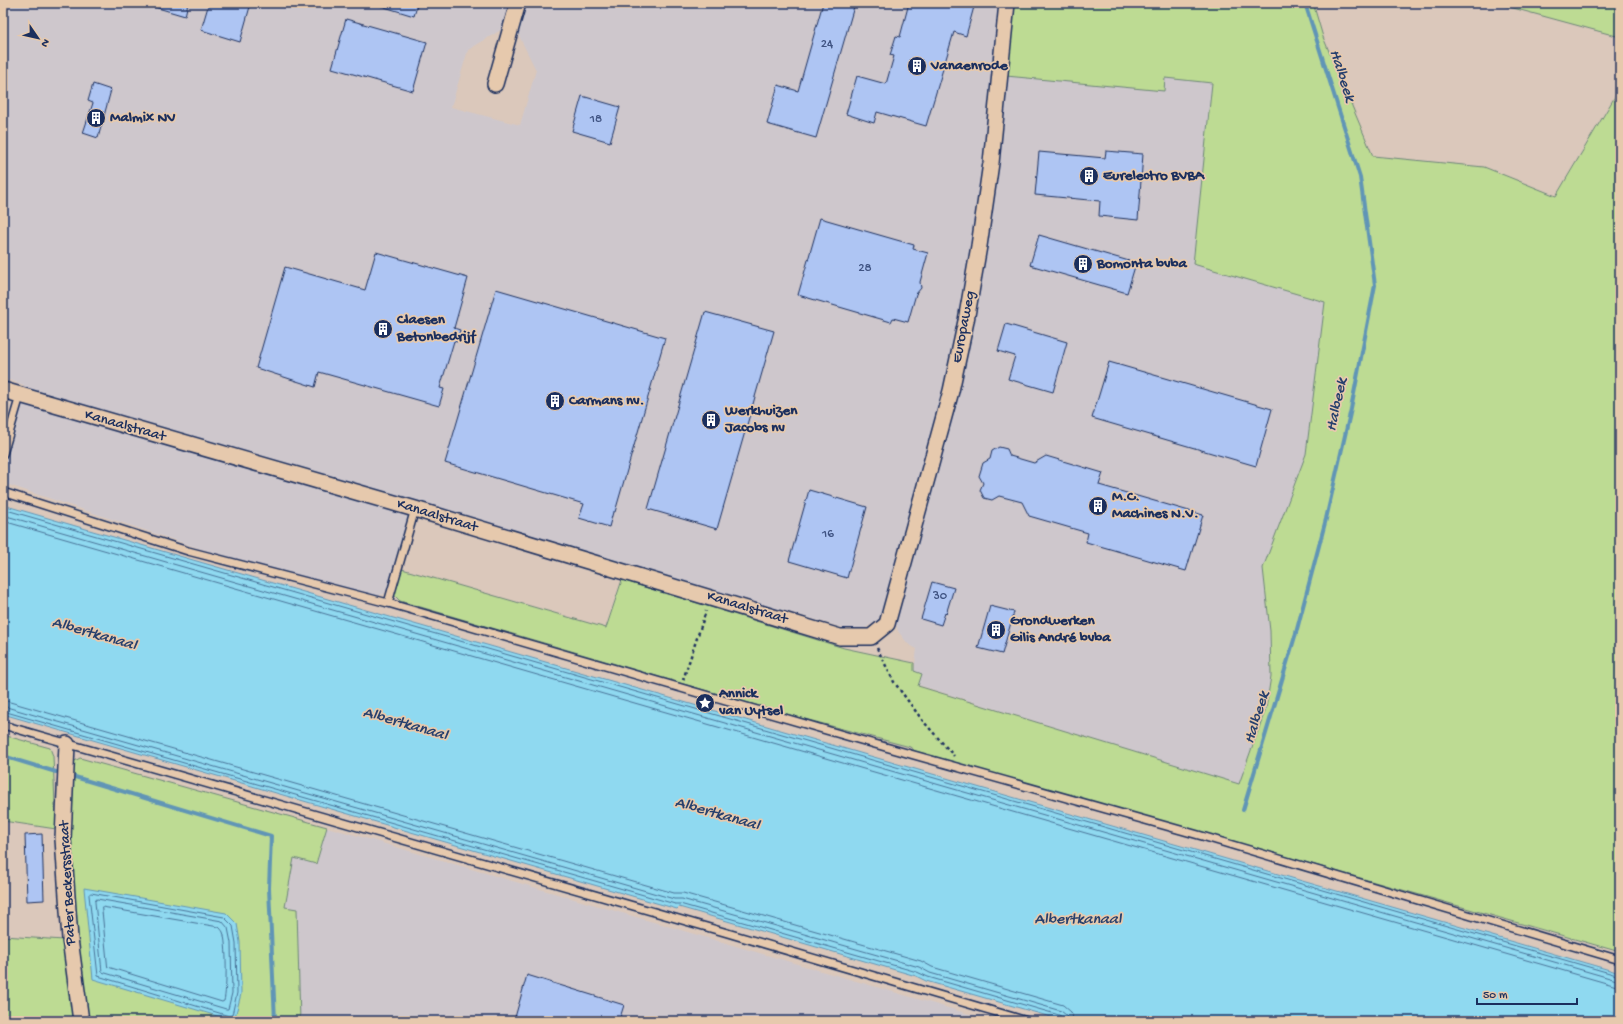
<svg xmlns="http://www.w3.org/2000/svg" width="1623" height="1024" font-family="'Gochi Hand',sans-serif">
  <rect width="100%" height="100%" fill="#dbc8bb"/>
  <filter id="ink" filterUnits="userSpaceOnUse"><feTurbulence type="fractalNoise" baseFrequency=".025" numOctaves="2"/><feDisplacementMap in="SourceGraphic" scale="8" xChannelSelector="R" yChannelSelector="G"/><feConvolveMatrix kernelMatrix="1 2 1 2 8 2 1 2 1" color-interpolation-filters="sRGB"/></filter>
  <g filter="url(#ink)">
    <g fill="#cec7cc">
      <polygon points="3,3 511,3 504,28 468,50 451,107 520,125 536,70 517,32 526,3 1000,3 980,185 974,229 957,326 939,407 883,608 878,620 862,630 855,630 847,629 413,503 388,588 384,594 378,596 204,550 3,483 3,472 24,385 3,378"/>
      <polygon points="1006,76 1163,91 1165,78 1212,83 1193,264 1325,302 1306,454 1263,568 1270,631 1271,675 1266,708 1239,784 918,685 922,674 914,671 917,649 908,644 898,631 895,620 950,423 958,390"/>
      <polygon points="327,827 993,1021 300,1021 297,909 285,907 294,858 316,864"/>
    </g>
    <g fill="#bddb93" stroke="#6c8578">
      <polygon points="1014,3 1313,3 1323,37 1373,156 1484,167 1556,196 1620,88 1620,952 915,751 910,747 790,715 400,601 394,595 402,569 606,628 622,580 844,648 914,663 914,671 922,674 918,686 1239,784 1266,708 1271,676 1270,631 1263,568 1306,454 1325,302 1193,264 1212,83 1165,78 1164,91 1006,76"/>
      <polygon points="1502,3 1620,3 1620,37 1502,5"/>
      <polygon points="3,735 50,748 53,756 56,829 3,821"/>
      <polygon points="80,758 327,827 316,864 294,858 285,907 297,909 300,1021 87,1021 83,999 72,864 69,774 73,762"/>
      <polygon points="3,936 64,940 73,1019 3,1021"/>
    </g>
    <g fill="#8fd9f0" stroke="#6195b6">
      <polygon points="3,505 1620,973 1620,1021 1065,1021 926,981 916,976 679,907 677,909 3,714"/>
      <polygon points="84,888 226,913 237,924 240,942 241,994 234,1021 93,979"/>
    </g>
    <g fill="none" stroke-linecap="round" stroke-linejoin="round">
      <g stroke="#497398" stroke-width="1">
        <polyline points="3,509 1620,976"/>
        <polyline points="3,515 1620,981"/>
        <polyline points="3,521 1620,987"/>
        <polyline points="3,700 674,893 683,893 921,961 932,967 1063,1005 1071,1012 1074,1021"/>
        <polyline points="3,706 674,899 682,899 919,967 930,973 1061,1011 1066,1015 1068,1021"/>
        <polyline points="3,711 675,904 680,904 917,972 928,977 1059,1015 1062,1017 1063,1021"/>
        <polygon points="91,893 224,917 233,926 236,943 237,993 232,1015 229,1016 98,976 89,895"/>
        <polygon points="97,899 222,921 228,928 231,943 232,993 228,1009 226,1009 102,972 95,902"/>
        <path d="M102,907L219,927C220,928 222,930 223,932C227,942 227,990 224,1001L222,1002L108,967Z"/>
      </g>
      <g stroke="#6195b6" stroke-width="4">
        <polyline points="3,756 56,772"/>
        <polyline points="75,777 271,836 269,888 275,1021"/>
        <polyline points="1243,810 1296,633 1326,519 1351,409 1375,285 1360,177 1305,3"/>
      </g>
    </g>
    <g fill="#aec5f3" stroke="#1b2f5e">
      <polygon points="151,3 188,3 185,16 151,6"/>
      <polygon points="209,3 251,3 240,42 201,30"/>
      <polygon points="381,3 418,3 414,16 381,6"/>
      <polygon points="823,3 855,3 816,138 767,124 778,85 798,91"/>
      <polygon points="909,3 975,3 966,36 954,32 926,126 877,112 874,123 846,114 857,76 886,84 894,56 890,55 896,36 900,37"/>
      <polygon points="346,19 427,42 413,91 332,68"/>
      <polygon points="93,84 111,90 98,138 83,133 93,103 88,101"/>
      <polygon points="582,96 620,107 610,142 572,131"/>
      <polygon points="1106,151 1143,154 1138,220 1099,216 1100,201 1035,195 1039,152 1105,158"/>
      <polygon points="820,218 914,245 913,249 928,253 920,282 921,288 916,294 908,322 893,318 891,322 798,295"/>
      <polygon points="1039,235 1136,263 1127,293 1030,265"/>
      <polygon points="376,252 468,278 454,328 460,330 457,342 454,341 440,388 444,389 439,406 319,372 315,387 256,368 285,267 365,290"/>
      <polygon points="496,289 665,338 615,512 613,512 609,527 579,518 584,504 445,463"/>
      <polygon points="705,312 774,331 717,529 648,509"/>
      <polygon points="1006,324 1067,342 1053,392 1008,379 1015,356 998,351"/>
      <polygon points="1109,362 1272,409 1256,466 1092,418"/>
      <polygon points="999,447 1007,449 1010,456 1034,463 1046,456 1103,473 1099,485 1203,515 1186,571 1086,542 1088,533 1029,516 1022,502 999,496 992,500 984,498 980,490 983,483 979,476 983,463 990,459 992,451"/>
      <polygon points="809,490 867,507 847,578 789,561"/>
      <polygon points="932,582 954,588 946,614 945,613 941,625 921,619"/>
      <polygon points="990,606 1014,612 1002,654 978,648"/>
      <polygon points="42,834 44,900 27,901 25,835"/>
      <polygon points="527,975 624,1005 619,1021 514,1021"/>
    </g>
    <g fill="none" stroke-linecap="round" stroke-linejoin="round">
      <defs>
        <g id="service">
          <polyline points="3,454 20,396"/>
          <polyline points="3,492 188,551 388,603"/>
          <polyline points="415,509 388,603 857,739 1202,836 1620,960"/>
          <polyline points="3,725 724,932 1027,1021"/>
        </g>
        <g id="minor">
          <polyline points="495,84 518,3"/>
          <polyline points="3,390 415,509 840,637 871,637 887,624 951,391 966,321 979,246 991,163 1007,3"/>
          <polyline points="67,744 63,839 70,939 81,1021"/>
        </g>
      </defs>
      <use href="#service" stroke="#1b2f5e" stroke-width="10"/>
      <use href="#minor" stroke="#1b2f5e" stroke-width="18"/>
      <g stroke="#1b2f5e" stroke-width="2.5" stroke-dasharray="3 3" stroke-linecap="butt">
        <polyline points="877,648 894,682 923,721 954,756"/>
        <polyline points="683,680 706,611"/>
      </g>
      <use href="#service" stroke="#e6c9ad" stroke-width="7"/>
      <use href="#minor" stroke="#e6c9ad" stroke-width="15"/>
    </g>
  </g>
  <defs>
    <symbol id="building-disc" viewBox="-11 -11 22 22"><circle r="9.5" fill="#1b2f5e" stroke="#e6c9ad"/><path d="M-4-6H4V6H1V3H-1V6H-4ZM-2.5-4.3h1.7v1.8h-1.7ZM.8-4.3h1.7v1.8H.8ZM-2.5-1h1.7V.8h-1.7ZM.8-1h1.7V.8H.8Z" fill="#fff"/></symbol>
    <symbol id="sight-disc" viewBox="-11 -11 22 22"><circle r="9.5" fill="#1b2f5e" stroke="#e6c9ad"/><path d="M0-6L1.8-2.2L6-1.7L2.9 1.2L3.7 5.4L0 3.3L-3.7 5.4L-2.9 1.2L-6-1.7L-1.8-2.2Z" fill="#fff"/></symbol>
  </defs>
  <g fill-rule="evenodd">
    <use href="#building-disc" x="906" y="55" width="22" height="22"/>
    <use href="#building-disc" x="85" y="107" width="22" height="22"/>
    <use href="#building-disc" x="1078" y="165" width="22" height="22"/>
    <use href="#building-disc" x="1072" y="253" width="22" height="22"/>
    <use href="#building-disc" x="372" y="318" width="22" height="22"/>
    <use href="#building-disc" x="544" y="390" width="22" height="22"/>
    <use href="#building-disc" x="700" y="409" width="22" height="22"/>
    <use href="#building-disc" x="1087" y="495" width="22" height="22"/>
    <use href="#building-disc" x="985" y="619" width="22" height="22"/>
    <use href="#sight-disc" x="694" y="692" width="22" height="22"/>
  </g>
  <g text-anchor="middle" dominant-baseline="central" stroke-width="3.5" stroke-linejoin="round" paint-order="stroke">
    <g font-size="13" fill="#405483">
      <text x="827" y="44">24</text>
      <text x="596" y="119">18</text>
      <text x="865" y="268">28</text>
      <text x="828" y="534">16</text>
      <text x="940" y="596">30</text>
    </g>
    <g font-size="15" font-weight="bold" fill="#1b2f5e" stroke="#e6c9ad" text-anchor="start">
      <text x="931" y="66">Vanaenrode</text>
      <text x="110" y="118">Malmix NV</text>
      <text x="1103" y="176">Eurelectro BVBA</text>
      <text x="1097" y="264">Bomonta bvba</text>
      <text x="397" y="320">Claesen<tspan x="397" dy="17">Betonbedrijf</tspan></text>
      <text x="569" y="401">Carmans nv.</text>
      <text x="725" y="411">Werkhuizen<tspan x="725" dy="17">Jacobs nv</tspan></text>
      <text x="1112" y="497">M.C.<tspan x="1112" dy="17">Machines N.V.</tspan></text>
      <text x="1010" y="621">Grondwerken<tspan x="1010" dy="17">Gilis André bvba</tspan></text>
      <text x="719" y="694">Annick<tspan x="719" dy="17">van Uytsel</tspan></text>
    </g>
    <g font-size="15" fill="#1b2f5e" stroke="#e6c9ad">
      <text transform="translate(964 327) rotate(-79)">Europaweg</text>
      <text transform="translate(125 426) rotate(16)">Kanaalstraat</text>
      <text transform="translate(437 516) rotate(17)">Kanaalstraat</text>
      <text transform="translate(747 608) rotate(17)">Kanaalstraat</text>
      <text transform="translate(68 883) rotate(-93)">Pater Beckersstraat</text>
    </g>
    <g font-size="16" font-style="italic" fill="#27406d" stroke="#e6c9ad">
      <text transform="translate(1341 76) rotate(72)">Halbeek</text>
      <text transform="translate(1338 405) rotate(-78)">Halbeek</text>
      <text transform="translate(94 635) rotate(16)">Albertkanaal</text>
      <text transform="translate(1258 718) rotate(-73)">Halbeek</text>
      <text transform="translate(405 725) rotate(16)">Albertkanaal</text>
      <text transform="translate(717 815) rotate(16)">Albertkanaal</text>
      <text x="1078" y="920">Albertkanaal</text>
    </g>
  </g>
  <rect width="1623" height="1024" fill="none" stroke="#e6c9ad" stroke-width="16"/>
  <rect x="8" y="8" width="1607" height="1008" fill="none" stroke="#1b2f5e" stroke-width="1.5" filter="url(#ink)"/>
  <g transform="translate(38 38) rotate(124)" stroke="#e6c9ad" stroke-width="3" paint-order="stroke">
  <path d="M0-3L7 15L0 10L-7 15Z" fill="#1b2f5e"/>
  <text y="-6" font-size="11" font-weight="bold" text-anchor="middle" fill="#1b2f5e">N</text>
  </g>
  <path d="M1477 998v6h100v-6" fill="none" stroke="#1b2f5e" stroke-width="2"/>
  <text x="1483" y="998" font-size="12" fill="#1b2f5e" stroke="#e6c9ad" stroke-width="3" paint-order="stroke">50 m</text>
</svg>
